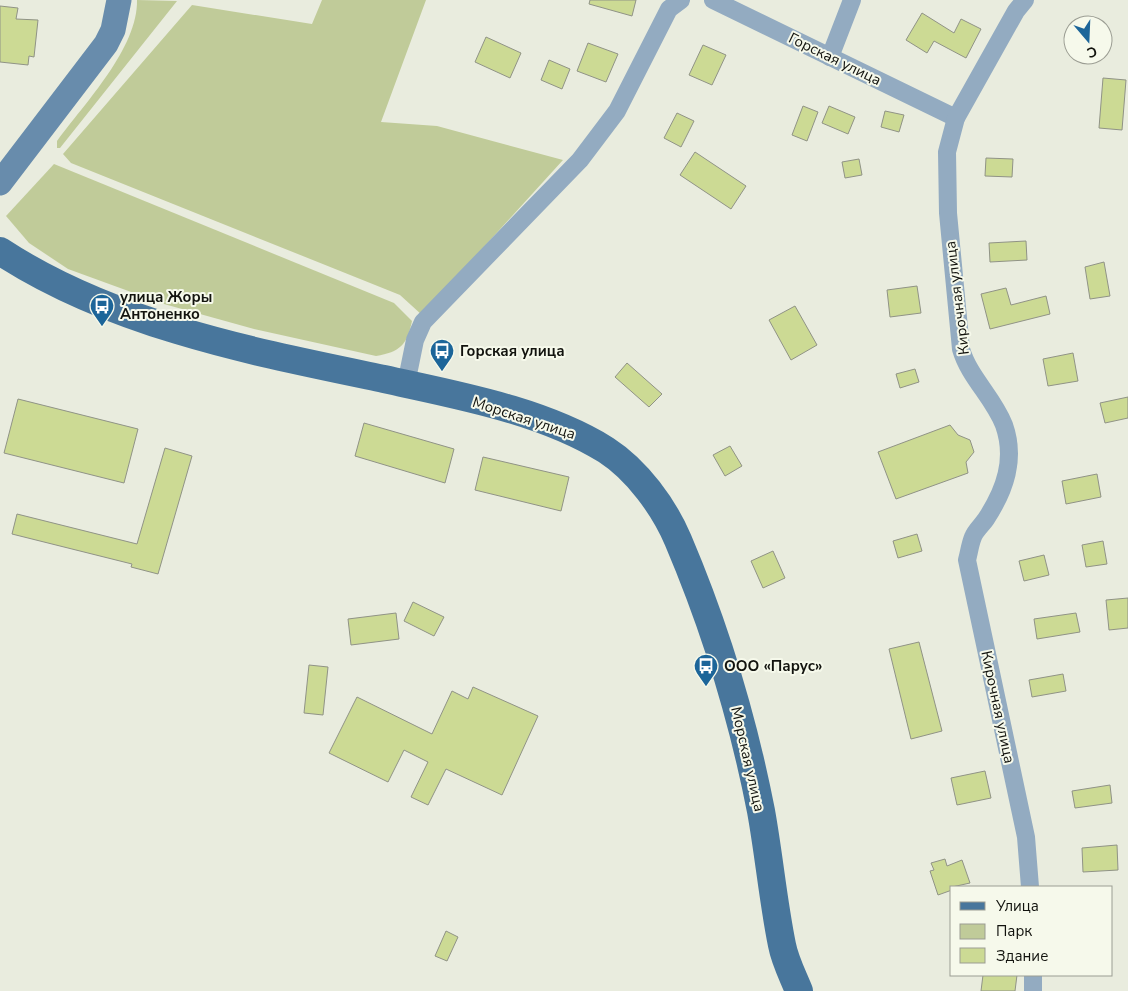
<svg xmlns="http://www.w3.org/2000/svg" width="1128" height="991" font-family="'Nunito Sans',sans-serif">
  <rect width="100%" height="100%" fill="#e9ecde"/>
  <g fill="#c0cb99">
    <path d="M137,0L177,1L60,148H57V141C85,103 138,48 137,0Z"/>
    <polygon points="322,0 426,0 381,122 437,126 563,160 422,315 400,295 71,163 63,154 192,5 312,24"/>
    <path d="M54,164L394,303L412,321C407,345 400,352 376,356L254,329L164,304L68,269L29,243L6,216Z"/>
  </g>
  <g fill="#ccda94" stroke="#909386">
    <polygon points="590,0 636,0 632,16 589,4"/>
    <polygon points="0,6 18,8 16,19 38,20 34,57 29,56 28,65 0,62"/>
    <polygon points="922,13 954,33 961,19 981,29 966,58 934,41 927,53 906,40"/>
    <polygon points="486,37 521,53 510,78 475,62"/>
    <polygon points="588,43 618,54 606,82 577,71"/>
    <polygon points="703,45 726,55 712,85 689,75"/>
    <polygon points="549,60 570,69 562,89 541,80"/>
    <polygon points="1103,78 1126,80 1122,130 1099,128"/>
    <polygon points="803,106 818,112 807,141 792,135"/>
    <polygon points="829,106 855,117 848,134 822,123"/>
    <polygon points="885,111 904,115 899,132 881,127"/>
    <polygon points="677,113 694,121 681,147 664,138"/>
    <polygon points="695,152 746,186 731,209 680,175"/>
    <polygon points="986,158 1013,159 1012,177 985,176"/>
    <polygon points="859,159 862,175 845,178 842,162"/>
    <polygon points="1026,241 1027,260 990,262 989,243"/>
    <polygon points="1104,262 1110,296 1090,299 1085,267"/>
    <polygon points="917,286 921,313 890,317 887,290"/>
    <polygon points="1006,288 1011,305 1046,296 1050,314 990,329 981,294"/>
    <polygon points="795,306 817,345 791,360 769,320"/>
    <polygon points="1073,353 1078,381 1048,386 1043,359"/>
    <polygon points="627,363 662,394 649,407 615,377"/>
    <polygon points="915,369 919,382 900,388 896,374"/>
    <polygon points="1128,397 1128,418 1105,423 1100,403"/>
    <polygon points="18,399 138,429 124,483 4,453"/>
    <polygon points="364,423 454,449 445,483 355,456"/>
    <polygon points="950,425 958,435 970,440 974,452 966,462 968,473 896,499 878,452"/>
    <polygon points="730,446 742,466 725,476 713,455"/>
    <polygon points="165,448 192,456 158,574 131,567 132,564 12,534 17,514 137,544"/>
    <polygon points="483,457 569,477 561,511 475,490"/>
    <polygon points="1097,474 1101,497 1066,504 1062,481"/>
    <polygon points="917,534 922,551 898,558 893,541"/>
    <polygon points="1103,541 1107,564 1086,567 1082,545"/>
    <polygon points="773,551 785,578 763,588 751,561"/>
    <polygon points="1044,555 1049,575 1024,581 1019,561"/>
    <polygon points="1128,598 1128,628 1109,630 1106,600"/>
    <polygon points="413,602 444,617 434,636 404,621"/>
    <polygon points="396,613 399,639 351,645 348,619"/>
    <polygon points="1076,613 1080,632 1037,639 1034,619"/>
    <polygon points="919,642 942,731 911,739 889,649"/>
    <polygon points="309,665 328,667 323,715 304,713"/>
    <polygon points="1063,674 1066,691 1032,697 1029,680"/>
    <polygon points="473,687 538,716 502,795 446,769 428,805 411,797 428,762 404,750 388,782 329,753 357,697 432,734 452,691 468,699"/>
    <polygon points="985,771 991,798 957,805 951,778"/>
    <polygon points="1110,785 1112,803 1075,808 1072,791"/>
    <polygon points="1117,845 1118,870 1083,872 1082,848"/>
    <polygon points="945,859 947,866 962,860 970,883 952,887 952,890 938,895 930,871 934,870 931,863"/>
    <polygon points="446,931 458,937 447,961 435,956"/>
    <polygon points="983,975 1017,975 1015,991 981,991"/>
  </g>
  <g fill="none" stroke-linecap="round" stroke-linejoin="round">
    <g stroke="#93abc1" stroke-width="18">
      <polyline points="713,0 956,118"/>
      <path d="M1025,0L1016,11L956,118L947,152L948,213L961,349C969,377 993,397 1004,425C1016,459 1005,490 986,519C982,525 975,531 973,537C970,544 969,553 967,560L1026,837L1030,887"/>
      <polyline points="830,57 852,0"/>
      <polyline points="406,384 415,340 423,322 580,160 617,111 669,9 681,0"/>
      <polyline points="1033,991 1033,975"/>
    </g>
    <polyline stroke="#688cac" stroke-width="25" points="0,183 106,44 113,30 119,0"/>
    <path stroke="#48769c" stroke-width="28" d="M0,251C113,325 254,352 384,379C456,395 542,410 606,450C637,470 664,507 678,540C715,627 743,719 761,811C769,855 773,901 782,945C785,961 793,976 799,991"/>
  </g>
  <defs>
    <symbol id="bus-pin" viewBox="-11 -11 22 30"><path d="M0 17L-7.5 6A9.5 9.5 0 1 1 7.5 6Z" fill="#1c6599" stroke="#f6f9eb"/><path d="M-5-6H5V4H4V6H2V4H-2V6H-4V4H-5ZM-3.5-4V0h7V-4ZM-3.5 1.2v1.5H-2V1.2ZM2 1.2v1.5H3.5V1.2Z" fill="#fff"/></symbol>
  </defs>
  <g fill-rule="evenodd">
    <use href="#bus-pin" x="88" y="292" width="28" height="38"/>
    <use href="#bus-pin" x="428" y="337" width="28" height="38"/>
    <use href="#bus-pin" x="692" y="652" width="28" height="38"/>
  </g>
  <g text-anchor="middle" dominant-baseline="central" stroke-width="4" stroke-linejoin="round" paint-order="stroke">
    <g font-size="15" fill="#12130e" stroke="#f6f9eb">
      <text transform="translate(835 59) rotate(26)">Горская улица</text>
      <text transform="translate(957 298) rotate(-97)">Кирочная улица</text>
      <text transform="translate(524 418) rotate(18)">Морская улица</text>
      <text transform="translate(998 707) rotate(78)">Кирочная улица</text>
      <text transform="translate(748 759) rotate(77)">Морская улица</text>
    </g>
    <g font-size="15" font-weight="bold" fill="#12130e" stroke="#f6f9eb" text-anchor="start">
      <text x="120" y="297">улица Жоры<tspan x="120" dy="17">Антоненко</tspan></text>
      <text x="460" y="351">Горская улица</text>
      <text x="724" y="666">ООО «Парус»</text>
    </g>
  </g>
  <rect x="950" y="886" width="162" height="90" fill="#f6f9eb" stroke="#9b9d93"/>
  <rect x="960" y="902" width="25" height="8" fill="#48769c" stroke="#9b9d93"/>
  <text x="996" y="911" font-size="15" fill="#12130e">Улица</text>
  <rect x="960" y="924" width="25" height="15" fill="#c0cb99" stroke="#9b9d93"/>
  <text x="996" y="936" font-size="15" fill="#12130e">Парк</text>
  <rect x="960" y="948" width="25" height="15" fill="#ccda94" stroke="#9b9d93"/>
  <text x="996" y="961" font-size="15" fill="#12130e">Здание</text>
  <g transform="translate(1088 40) rotate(161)"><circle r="24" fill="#f6f9eb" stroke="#9b9d93"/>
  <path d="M0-4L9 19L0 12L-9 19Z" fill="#1c6599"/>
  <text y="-8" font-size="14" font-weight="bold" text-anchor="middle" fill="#12130e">С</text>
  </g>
</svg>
